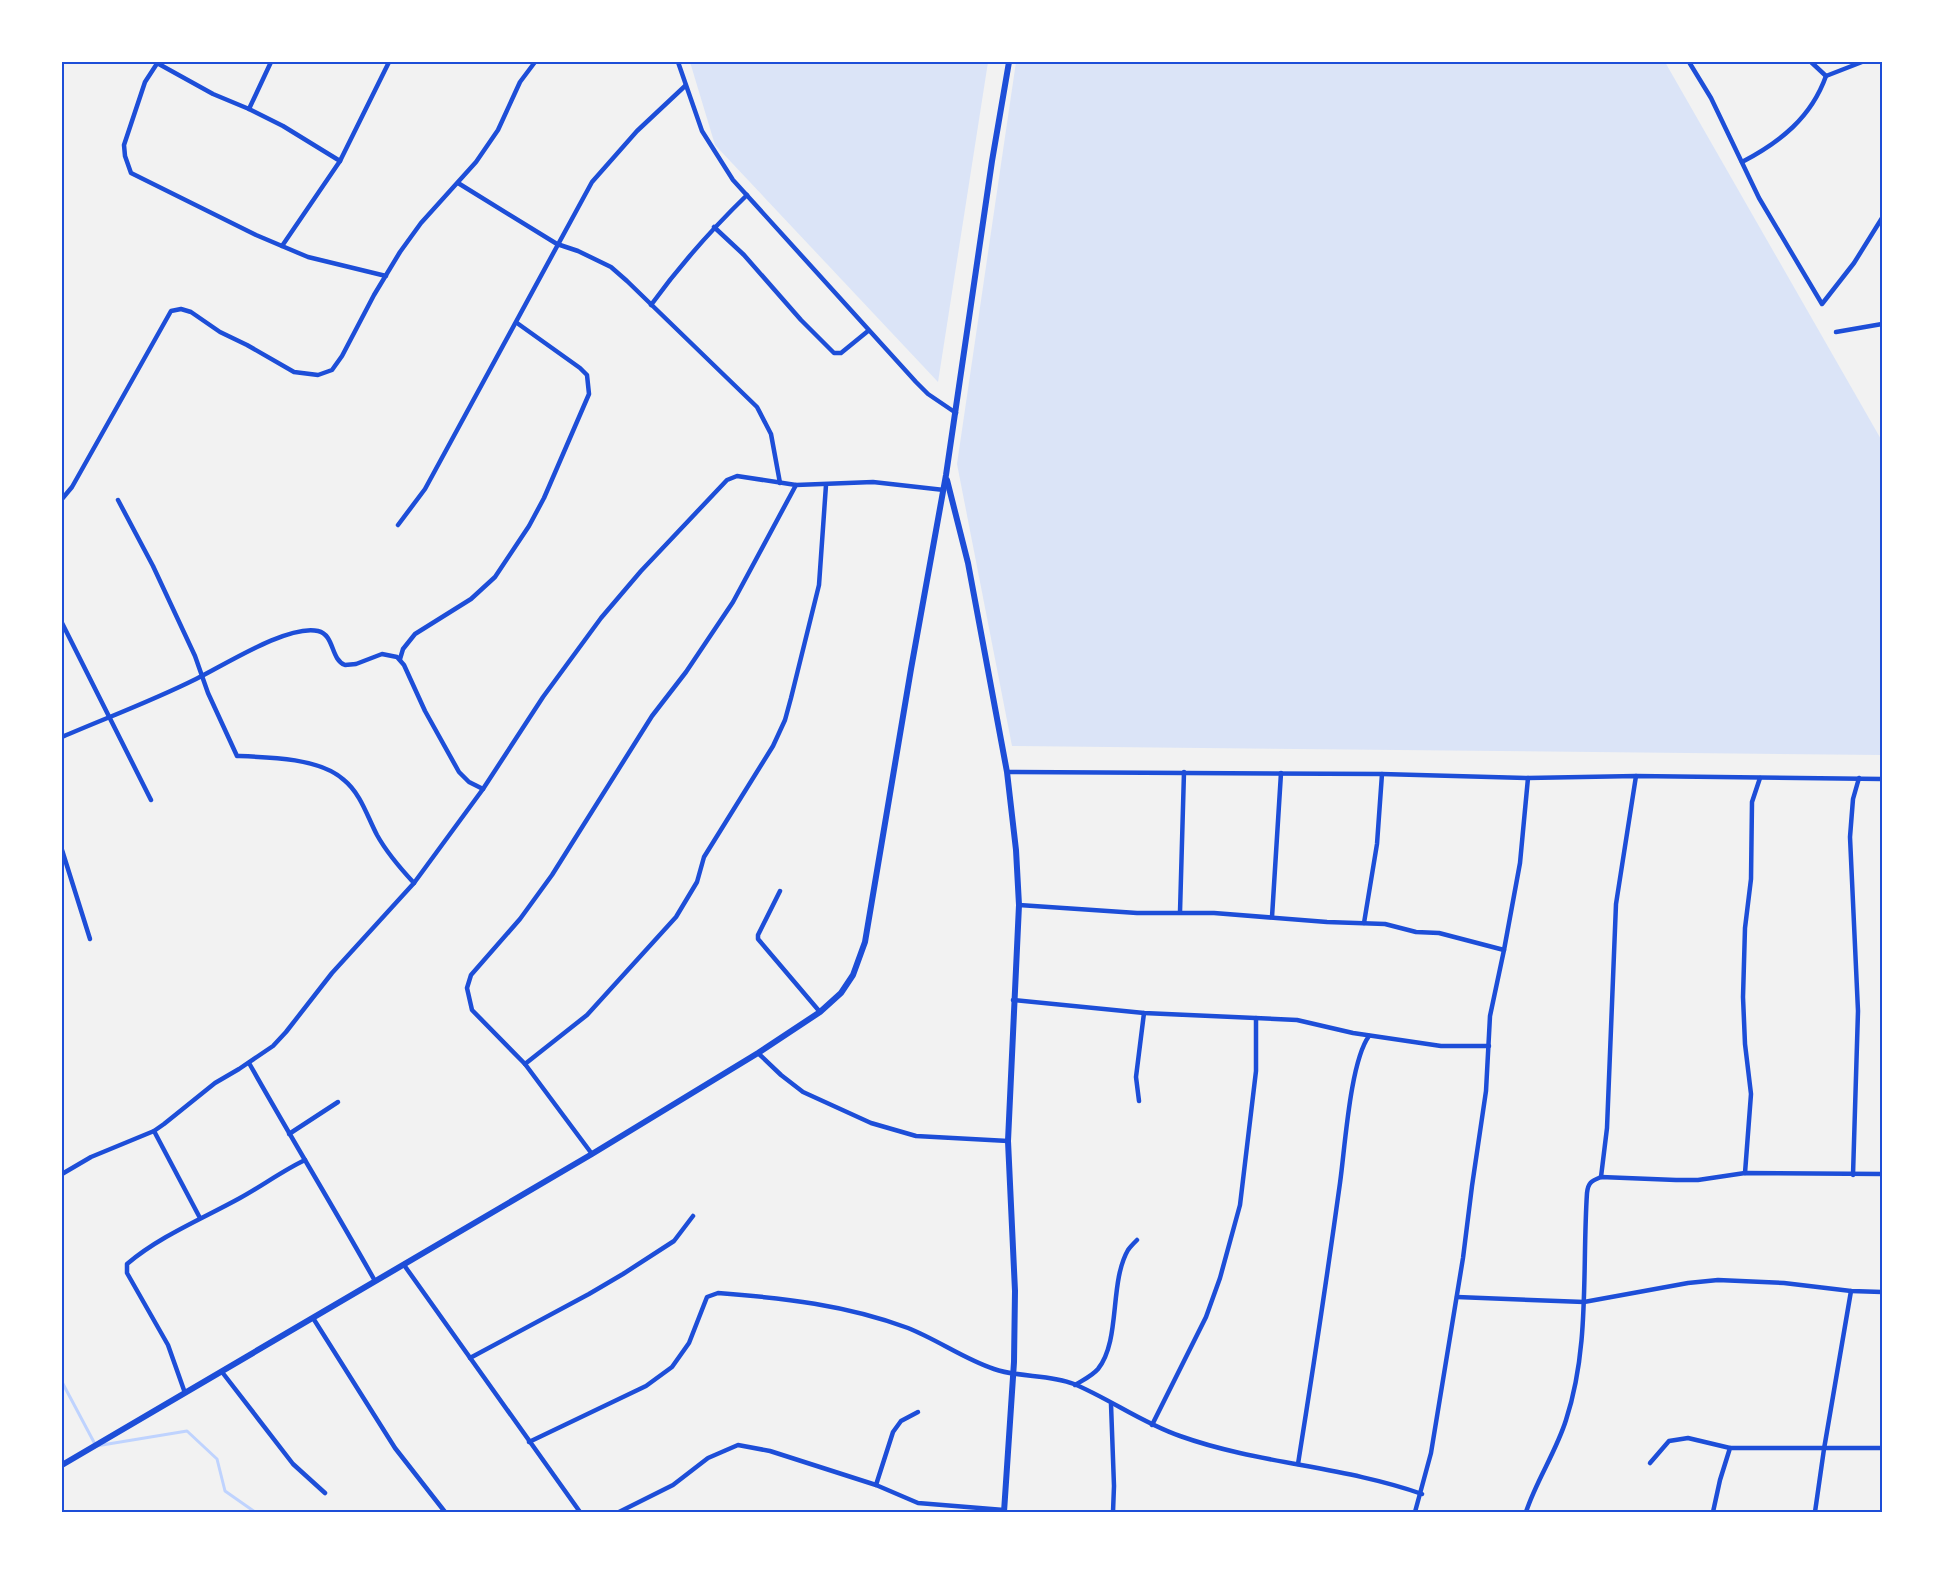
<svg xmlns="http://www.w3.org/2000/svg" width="1944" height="1574" font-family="'PT Sans',sans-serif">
  <rect width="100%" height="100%" fill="#f2f2f2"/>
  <g fill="#dbe4f7">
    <polygon points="690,62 988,62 938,382 715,145"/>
    <polygon points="1016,62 1665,62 1882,441 1882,755 1012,746 957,464"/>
  </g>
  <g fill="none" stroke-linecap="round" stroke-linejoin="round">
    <polyline stroke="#bfd3fe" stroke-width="3" points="62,1382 96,1446 187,1431 217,1459 225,1491 255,1512"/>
    <g stroke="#1d4ed8" stroke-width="4.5">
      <polyline points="158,62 145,82 124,145 125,156 131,173 256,235 308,257 386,276"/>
      <polyline points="678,62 702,131 733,180 916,382 928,394 956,413"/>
      <polyline points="1689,62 1711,98 1759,198 1822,304 1854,263 1882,218"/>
      <polyline points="1811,62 1826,76"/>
      <polyline points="157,63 213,94 249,109 283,126 340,161"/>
      <polyline points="249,109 271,62"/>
      <path d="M1742,162C1780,142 1811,118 1826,76L1862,62"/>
      <polyline points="458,183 557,244 578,251 611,267 627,281 757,407 771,434 780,483"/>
      <polyline points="714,227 744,255 801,320 834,353 841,353 868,331"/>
      <polyline points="282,246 340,161 389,62"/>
      <path d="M651,305C680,265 712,229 747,195"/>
      <polyline points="1836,332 1882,324"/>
      <polyline points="62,499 72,487 171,311 181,309 191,312 220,332 247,345 294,372 318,375 332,370 342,356 374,295 400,252 421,223 476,162 498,130 520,82 535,62"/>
      <path d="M118,500L153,566L195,656L208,693L237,756C269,757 320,758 344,780C361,794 367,816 377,835C387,853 400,868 414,883"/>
      <polyline points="398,525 425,489 592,182 637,131 685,86"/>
      <polyline points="62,623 151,800"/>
      <polyline points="400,659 403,649 415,634 471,599 495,577 529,526 544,498 589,394 587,375 580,368 517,323"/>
      <path d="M62,737C106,718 152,701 196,679C223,666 288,624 318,631C335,635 330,659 345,665L356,664L382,654L397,657L404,665L425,711L459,772L469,782L483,789"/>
      <polyline points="1007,772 1382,774 1528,778 1636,776 1882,779"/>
      <polyline points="62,850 90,939"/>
      <polyline points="780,891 758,935 758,939 820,1012"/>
      <polyline points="1019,905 1137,913 1214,913 1327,922 1385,924 1416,932 1439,933 1504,950"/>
      <polyline points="1180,912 1184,772"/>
      <polyline points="1272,917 1281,773"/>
      <polyline points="1364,923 1377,844 1382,774"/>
      <polyline points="1013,1000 1144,1013 1297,1020 1353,1033 1441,1046 1489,1046"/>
      <polyline points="758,1053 781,1075 803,1092 871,1123 916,1136 1008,1141"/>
      <path d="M249,1063C290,1136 334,1208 375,1281"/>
      <polyline points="525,1064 587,1015 676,917 697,882 704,857 773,746 785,720 791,698 819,585 826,485"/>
      <polyline points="1139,1101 1136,1077 1144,1013"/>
      <polyline points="154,1131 200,1218"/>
      <polyline points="289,1134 338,1102"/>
      <polyline points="592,1154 525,1064 472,1010 467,988 471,975 520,919 552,875 652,716 686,672 733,602 796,485"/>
      <polyline points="1745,1173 1751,1094 1745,1044 1743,997 1745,928 1751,879 1752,802 1760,778"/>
      <polyline points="62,1174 91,1157 154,1131 164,1124 215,1083 239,1069 273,1046 286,1032 332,973 414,883 483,789 543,697 601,618 641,571 727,480 737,476 796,485 873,482 944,490"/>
      <polyline points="1853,1175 1858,1011 1850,837 1853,799 1859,778"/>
      <polyline points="1601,1177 1607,1128 1616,904 1636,776"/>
      <polyline points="404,1265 580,1512"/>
      <polyline points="1457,1297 1584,1302 1688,1283 1718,1280 1784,1283 1851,1291 1882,1292"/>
      <polyline points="313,1318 395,1448 445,1512"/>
      <polyline points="470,1358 589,1294 623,1274 674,1241 693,1216"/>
      <polyline points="222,1372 293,1464 325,1493"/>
      <path d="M1075,1385C1083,1380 1092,1376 1098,1369C1121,1340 1109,1283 1128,1250C1130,1247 1134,1243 1137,1240"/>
      <path d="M185,1393L168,1345L127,1273V1264C160,1236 202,1219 240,1198C262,1186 282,1171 305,1160"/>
      <polyline points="1111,1404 1114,1486 1113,1512"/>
      <polyline points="1152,1425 1206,1317 1220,1278 1240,1205 1256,1071 1256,1018"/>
      <path d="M529,1442L646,1386L672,1367L689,1343L707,1297L718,1293C784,1298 846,1305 908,1328C938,1340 964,1359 994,1369C1020,1378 1049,1374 1074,1384C1110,1399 1142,1423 1180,1436C1258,1464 1343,1466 1422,1494"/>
      <polyline points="1650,1463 1669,1441 1688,1438 1730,1448"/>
      <path d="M1298,1464C1313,1370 1327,1277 1340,1183C1345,1148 1350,1062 1369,1036"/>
      <polyline points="876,1485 893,1432 901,1421 918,1412"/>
      <polyline points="619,1512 673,1485 708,1458 738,1445 770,1451 876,1485 918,1503 1004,1510"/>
      <polyline points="1415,1512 1431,1453 1463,1258 1472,1186 1486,1091 1490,1016 1504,950 1520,863 1528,778"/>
      <path d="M1526,1512C1536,1481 1556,1452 1566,1420C1590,1347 1582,1269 1587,1193C1588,1183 1591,1181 1601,1177L1676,1180H1698L1745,1173L1882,1174"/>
      <polyline points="1713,1512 1720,1480 1730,1448 1882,1448"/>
      <polyline points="1815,1512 1824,1449 1851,1291"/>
    </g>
    <g stroke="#1d4ed8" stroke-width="6">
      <polyline points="947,480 968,563 1007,772 1016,850 1019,905 1008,1141 1015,1291 1014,1362 1004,1512"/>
      <polyline points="62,1465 592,1154 758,1053 820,1012 841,993 853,975 865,942 911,669 946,475 992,161 1009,62"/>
    </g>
  </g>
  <rect width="1944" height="1574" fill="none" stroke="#ffffff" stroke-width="126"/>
  <rect x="63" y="63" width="1818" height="1448" fill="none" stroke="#1d4ed8" stroke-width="2"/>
</svg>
